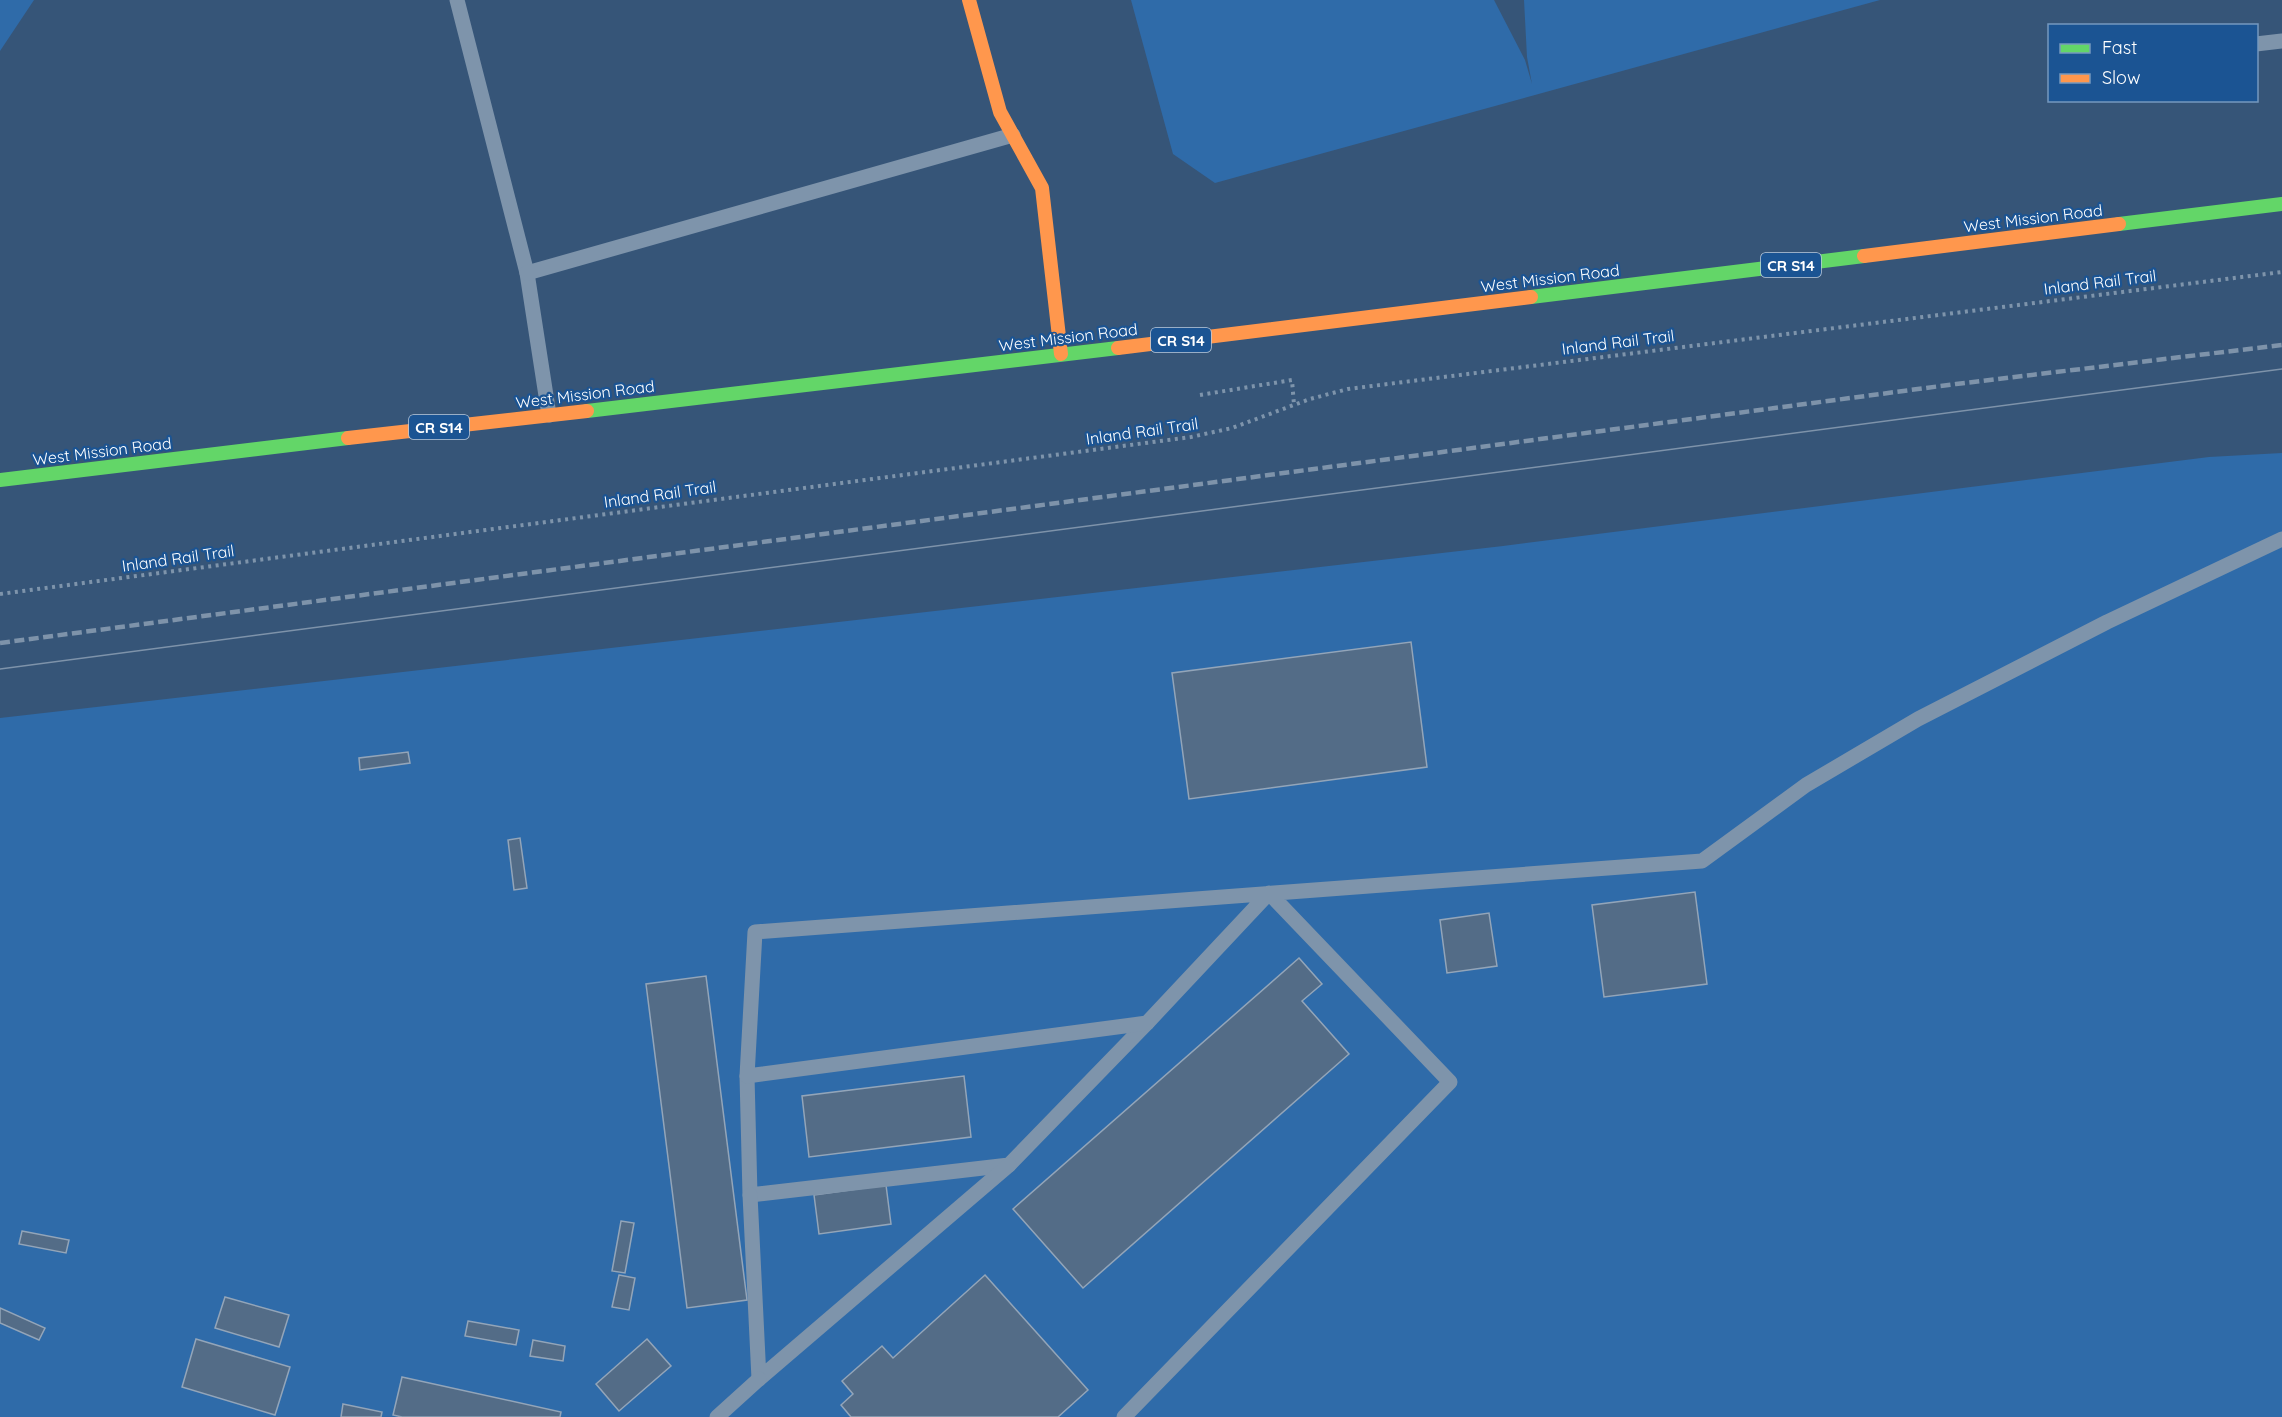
<svg xmlns="http://www.w3.org/2000/svg" width="2282" height="1417" font-family="Quicksand,sans-serif">
  <rect width="100%" height="100%" fill="#365578"/>
  <g fill="#2f6ba9">
    <polygon points="0,0 34,0 0,51"/>
    <polygon points="1131,0 1494,0 1525,60 1532,84 1527,57 1524,0 1880,0 1215,183 1173,154"/>
    <polygon points="2282,453 2282,1417 0,1417 0,718 1503,546 2209,457"/>
  </g>
  <g fill="#536c87" stroke="#93a5b9" stroke-width="1.5">
    <polygon points="1411,642 1427,767 1189,799 1172,673"/>
    <polygon points="408,752 410,763 360,770 359,758"/>
    <polygon points="520,838 527,888 514,890 508,840"/>
    <polygon points="1695,892 1707,984 1604,997 1592,905"/>
    <polygon points="1489,913 1497,966 1447,973 1440,920"/>
    <polygon points="1299,958 1322,984 1302,1001 1349,1054 1083,1288 1013,1209"/>
    <polygon points="706,976 747,1300 687,1308 646,984"/>
    <polygon points="964,1076 971,1137 809,1157 802,1096"/>
    <polygon points="886,1185 891,1224 819,1234 814,1195"/>
    <polygon points="621,1221 634,1223 625,1273 612,1271"/>
    <polygon points="22,1231 69,1240 66,1253 19,1244"/>
    <polygon points="619,1275 635,1278 629,1310 612,1307"/>
    <polygon points="985,1275 1088,1390 1058,1417 851,1417 841,1405 853,1394 842,1381 882,1346 893,1358"/>
    <polygon points="225,1297 289,1315 279,1347 215,1328"/>
    <polygon points="0,1308 45,1328 39,1340 0,1323"/>
    <polygon points="468,1321 519,1330 516,1345 465,1336"/>
    <polygon points="196,1339 290,1367 275,1415 182,1387"/>
    <polygon points="647,1339 671,1366 619,1411 596,1384"/>
    <polygon points="533,1340 565,1346 563,1361 530,1356"/>
    <polygon points="402,1377 561,1412 560,1417 402,1417 393,1415"/>
    <polygon points="343,1404 382,1412 381,1417 341,1417"/>
  </g>
  <g fill="none" stroke-linecap="round" stroke-linejoin="round">
    <g stroke="#7e94ab" stroke-width="4" stroke-dasharray="3 4.5" stroke-linecap="butt">
      <polyline points="1200,395 1292,380 1294,405"/>
      <polyline points="0,594 1191,437 1232,428 1310,399 1348,389 2282,272"/>
    </g>
    <g stroke="#7e94ab" stroke-width="15">
      <polyline points="457,0 527,273 549,415"/>
      <polyline points="2256,44 2282,41"/>
      <polyline points="527,273 1013,135"/>
      <polyline points="747,1076 750,1195 1009,1165 1147,1023"/>
      <polyline points="750,1195 759,1379 1009,1165"/>
      <polyline points="717,1417 759,1379"/>
      <polyline points="1124,1417 1450,1082 1269,893 1147,1023 747,1076 755,932 1702,861 1806,785 1918,719 2107,622 2282,539"/>
    </g>
    <g stroke="#63d668" stroke-width="14">
      <polyline points="2119,224 2282,204"/>
      <polyline points="1531,297 1864,256"/>
      <polyline points="587,411 1118,348"/>
      <polyline points="0,480 348,438"/>
    </g>
    <g stroke="#ff974d" stroke-width="14">
      <polyline points="969,0 1000,112 1042,188 1061,354"/>
      <polyline points="1864,256 2119,224"/>
      <polyline points="1118,348 1531,297"/>
      <polyline points="348,438 587,411"/>
    </g>
    <polyline stroke="#7e93aa" stroke-width="1.5" points="0,669 2282,369"/>
    <polyline stroke="#7e93aa" stroke-width="4.5" stroke-dasharray="10 4.5" stroke-linecap="butt" points="0,643 1956,384 2282,345"/>
  </g>
  <g text-anchor="middle" dominant-baseline="central" stroke-width="4.5" stroke-linejoin="round" paint-order="stroke">
    <g fill="#1b5493" stroke="#bbccdf" stroke-width="1.5">
      <rect x="1761" y="253" width="60" height="24" rx="4.5"/>
      <rect x="1151" y="328" width="60" height="24" rx="4.5"/>
      <rect x="409" y="415" width="60" height="24" rx="4.5"/>
    </g>
    <g font-size="15" font-weight="bold" fill="#fff">
      <text x="1791" y="265">CR S14</text>
      <text x="1181" y="340">CR S14</text>
      <text x="439" y="427">CR S14</text>
    </g>
    <g font-size="16" fill="#fff" stroke="#1b5493">
      <text transform="translate(2033 218) rotate(-7)">West Mission Road</text>
      <text transform="translate(1550 278) rotate(-7)">West Mission Road</text>
      <text transform="translate(2100 282) rotate(-7)">Inland Rail Trail</text>
      <text transform="translate(1068 337) rotate(-7)">West Mission Road</text>
      <text transform="translate(1618 342) rotate(-7)">Inland Rail Trail</text>
      <text transform="translate(585 394) rotate(-7)">West Mission Road</text>
      <text transform="translate(1142 431) rotate(-8)">Inland Rail Trail</text>
      <text transform="translate(102 451) rotate(-7)">West Mission Road</text>
      <text transform="translate(660 494) rotate(-8)">Inland Rail Trail</text>
      <text transform="translate(178 558) rotate(-8)">Inland Rail Trail</text>
    </g>
  </g>
  <rect x="2048" y="24" width="210" height="78" fill="#1b5493" stroke="#7698be" stroke-width="1.5"/>
  <rect x="2060" y="44" width="30" height="9" fill="#63d668" stroke="#7698be" stroke-width="1.5"/>
  <text x="2102" y="54" font-size="18" fill="#ffffff">Fast</text>
  <rect x="2060" y="74" width="30" height="9" fill="#ff974d" stroke="#7698be" stroke-width="1.5"/>
  <text x="2102" y="84" font-size="18" fill="#ffffff">Slow</text>
</svg>
